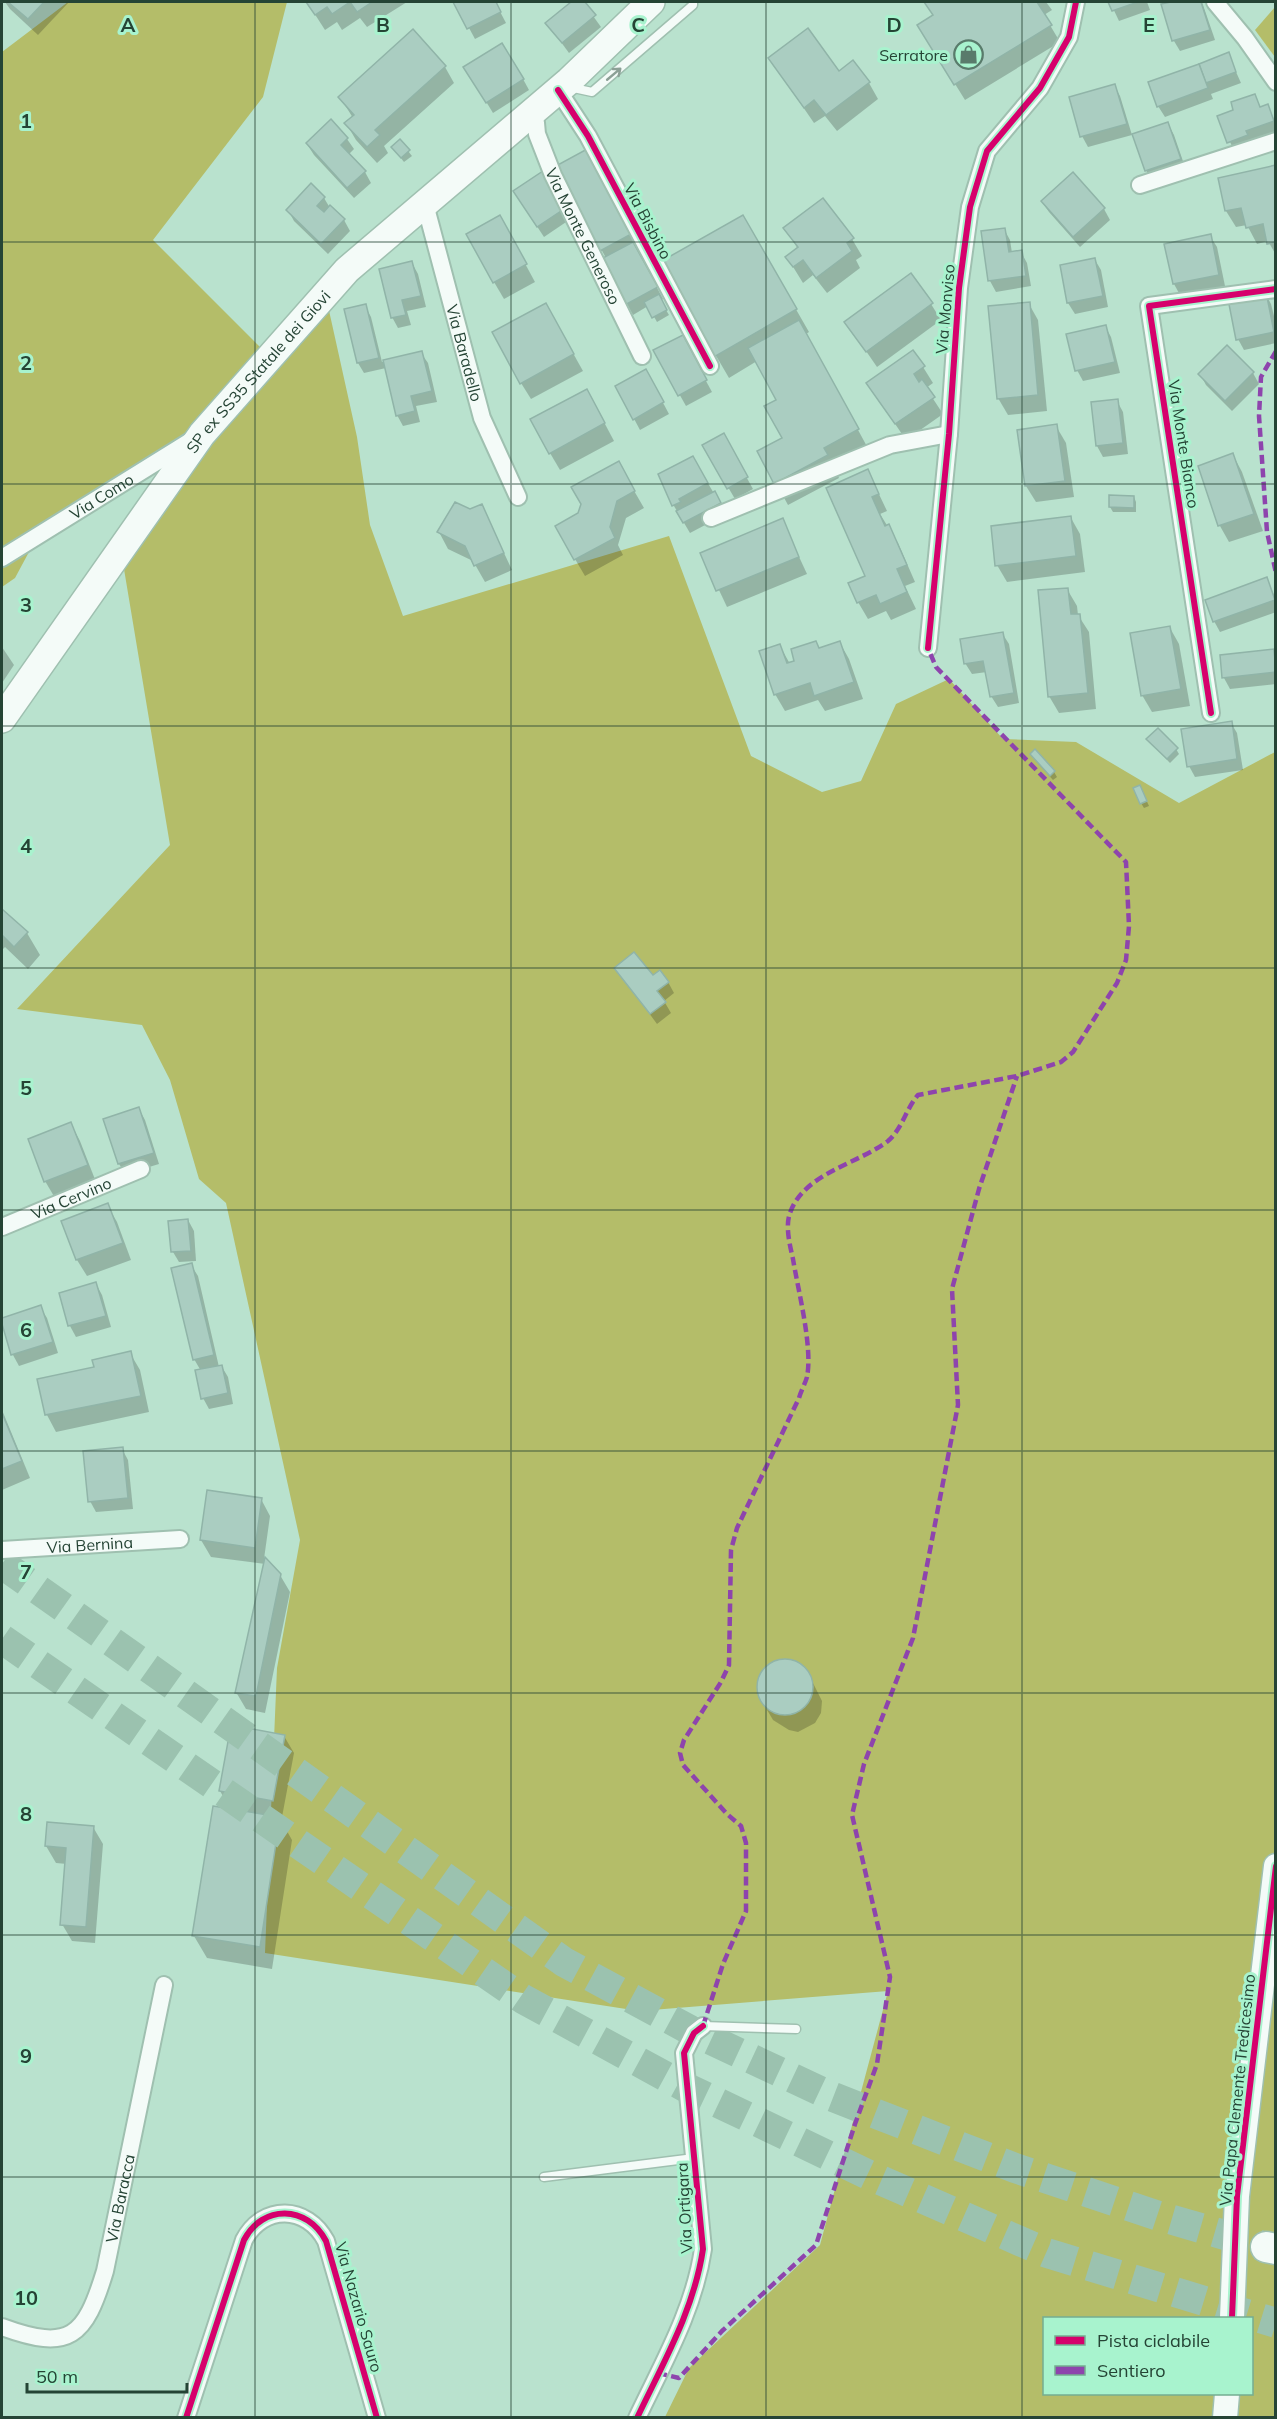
<svg xmlns="http://www.w3.org/2000/svg" width="1277" height="2419" font-family="Mulish,sans-serif">
  <rect width="100%" height="100%" fill="#b9e2ce"/>
  <g fill="#b4bd69" fill-rule="evenodd">
    <path d="M68,2H287L263,97L153,240L263,350L328,306L357,437L370,525L403,616L669,536L751,756L822,792L861,781L896,704L949,679L1003,739L1076,742L1179,803L1275,752V2417H665L689,2368L820,2245L888,1991L639,2011L265,1953L277,1668L300,1540L226,1203L199,1179L170,1080L142,1025L17,1009L170,845L121,551L188,454L37,537L15,578L2,587V52ZM1044,2318H1252V2394H1044Z"/>
    <polygon points="1275,7 1275,57 1255,30"/>
  </g>
  <g fill="#0003">
    <polygon points="5,2 69,2 38,35 10,9"/>
    <polygon points="307,2 407,2 367,27 360,18 342,30 337,22 325,30"/>
    <polygon points="455,2 495,2 506,23 475,39"/>
    <polygon points="573,2 583,2 601,27 569,53 547,23"/>
    <polygon points="925,2 1046,2 1052,10 1044,15 1060,42 965,100 929,42 934,16"/>
    <polygon points="1110,2 1147,2 1150,10 1119,21"/>
    <polygon points="1176,2 1202,2 1215,40 1180,51 1174,41 1163,5"/>
    <polygon points="1228,54 1241,83 1211,94 1213,99 1165,117 1158,106"/>
    <polygon points="770,59 839,73 869,83 878,99 837,131 825,116 814,123"/>
    <polygon points="445,67 454,83 384,146 388,153 377,163 356,140 346,123 353,118 340,97"/>
    <polygon points="465,67 523,79 529,90 493,113"/>
    <polygon points="1114,85 1120,96 1132,135 1088,147 1082,136"/>
    <polygon points="1254,95 1261,108 1267,106 1273,117 1276,133 1235,153 1219,117 1235,111"/>
    <polygon points="1168,124 1174,135 1186,170 1152,181 1146,170"/>
    <polygon points="347,139 354,149 348,155 365,172 371,183 354,198 314,155 307,144"/>
    <polygon points="400,141 412,156 404,162 396,152"/>
    <polygon points="589,150 643,249 638,252 663,299 660,300 669,315 657,322 648,306 633,315 603,260 606,258 556,167"/>
    <polygon points="1276,167 1276,255 1268,241 1257,244 1247,225 1236,227 1226,211"/>
    <polygon points="543,173 572,218 544,237 521,202"/>
    <polygon points="1073,174 1104,209 1110,220 1080,247 1049,212 1042,202"/>
    <polygon points="311,186 324,198 330,208 344,220 350,231 328,254 294,221 288,210"/>
    <polygon points="743,217 809,332 806,334 870,452 836,471 839,478 788,505 776,483 784,438 779,400 757,361 729,378 662,263"/>
    <polygon points="785,228 852,239 862,256 856,260 860,268 827,293 813,275 803,283 787,257 798,249"/>
    <polygon points="1004,229 1010,240 1012,253 1021,252 1027,263 1031,286 996,292 990,281 982,233"/>
    <polygon points="509,234 535,282 504,299 494,282"/>
    <polygon points="1210,236 1217,247 1225,286 1180,295 1174,284"/>
    <polygon points="1095,260 1101,270 1108,307 1075,314 1068,303 1061,266"/>
    <polygon points="412,263 418,274 426,307 407,311 411,325 398,328 392,317"/>
    <polygon points="1265,293 1271,304 1276,324 1276,343 1244,350 1238,339"/>
    <polygon points="931,304 941,320 877,367 846,322"/>
    <polygon points="1029,304 1038,320 1047,411 1008,415 998,398"/>
    <polygon points="365,306 371,317 382,362 421,353 428,363 437,402 416,406 420,422 403,426 397,415 386,368 364,373 358,363"/>
    <polygon points="555,321 583,371 531,399 521,383"/>
    <polygon points="1105,326 1111,337 1120,373 1083,381 1077,370"/>
    <polygon points="682,337 712,392 686,406 655,351"/>
    <polygon points="1227,347 1253,373 1259,384 1232,411 1206,385 1200,374"/>
    <polygon points="923,367 933,383 926,388 943,414 906,440 868,384"/>
    <polygon points="646,371 669,414 640,430 617,387"/>
    <polygon points="1117,401 1123,412 1128,454 1103,457 1097,446 1092,404"/>
    <polygon points="596,407 614,441 560,470 550,453"/>
    <polygon points="1056,426 1066,443 1074,497 1036,502 1026,486"/>
    <polygon points="723,435 753,489 735,499 704,446"/>
    <polygon points="1233,455 1242,472 1263,531 1229,542 1220,526 1199,467"/>
    <polygon points="618,463 644,508 626,518 618,545 623,555 585,576 575,559 579,514"/>
    <polygon points="699,468 726,514 690,533 674,506 660,475"/>
    <polygon points="868,471 887,511 880,514 898,543 915,582 905,586 916,609 891,620 886,611 868,619 858,602 867,576"/>
    <polygon points="1134,497 1136,502 1136,512 1113,512 1110,507"/>
    <polygon points="482,506 512,570 485,582 473,561 448,549 439,532"/>
    <polygon points="1071,518 1080,534 1085,572 1007,582 997,565"/>
    <polygon points="782,520 807,574 727,607 702,554"/>
    <polygon points="1266,579 1276,599 1276,612 1220,632 1214,621"/>
    <polygon points="1067,589 1077,606 1078,615 1089,632 1096,709 1059,713 1049,696"/>
    <polygon points="1170,628 1179,644 1190,706 1152,712 1142,695"/>
    <polygon points="1002,633 1009,644 1019,703 998,707 991,696 987,672 972,674 965,663"/>
    <polygon points="840,643 849,659 863,699 825,711 818,700 785,711 775,694 780,646 790,664"/>
    <polygon points="2,647 14,665 2,683"/>
    <polygon points="1273,651 1276,655 1276,684 1230,689 1224,678 1221,656"/>
    <polygon points="1231,723 1237,733 1243,770 1195,777 1189,766"/>
    <polygon points="1148,740 1176,749 1179,754 1170,763"/>
    <polygon points="1034,759 1054,772 1057,777 1053,780"/>
    <polygon points="1142,791 1149,806 1144,808 1141,803"/>
    <polygon points="2,911 27,933 40,955 28,969 5,947 2,950"/>
    <polygon points="616,968 668,982 674,993 664,1001 671,1013 657,1024"/>
    <polygon points="139,1109 145,1120 159,1164 126,1174 119,1164 105,1120"/>
    <polygon points="71,1124 80,1141 96,1182 55,1198 45,1181"/>
    <polygon points="107,1205 117,1222 131,1260 87,1276 77,1260"/>
    <polygon points="188,1220 194,1231 196,1261 179,1262 173,1252"/>
    <polygon points="191,1265 198,1276 219,1367 222,1367 228,1377 233,1404 209,1409 203,1398 201,1371 194,1359"/>
    <polygon points="96,1284 102,1295 111,1327 76,1337 70,1326 60,1294"/>
    <polygon points="40,1307 47,1318 58,1353 19,1366 13,1355 2,1319"/>
    <polygon points="130,1353 140,1370 149,1412 56,1432 47,1415 39,1380 96,1368"/>
    <polygon points="2,1410 30,1478 2,1490"/>
    <polygon points="122,1449 128,1460 133,1509 96,1512 90,1501"/>
    <polygon points="261,1499 270,1516 264,1559 280,1575 290,1592 265,1713 246,1709 236,1692 265,1564 211,1557 201,1540"/>
    <polygon points="778,1661 789,1661 799,1664 808,1673 822,1701 821,1713 815,1723 798,1732 789,1730 773,1720 763,1703 758,1684 764,1670"/>
    <polygon points="284,1736 294,1753 282,1817 279,1817 292,1840 272,1969 207,1958 194,1936 231,1810 220,1791"/>
    <polygon points="93,1827 103,1844 95,1943 72,1941 62,1924 67,1864 56,1863 46,1846"/>
  </g>
  <g fill="#aacdc1" stroke="#90b4a8" stroke-width="1.5">
    <polygon points="8,2 44,2 28,19"/>
    <polygon points="306,2 372,2 357,12 350,2 332,14 327,7 315,15"/>
    <polygon points="453,2 496,2 501,12 467,29"/>
    <polygon points="571,2 585,2 596,15 562,43 545,23"/>
    <polygon points="924,2 1037,2 1052,25 954,85 917,25 933,15"/>
    <polygon points="1108,2 1138,2 1112,11"/>
    <polygon points="1171,2 1201,2 1210,30 1172,41 1161,4"/>
    <polygon points="808,28 839,71 853,60 870,82 826,115 814,100 804,108 768,58"/>
    <polygon points="413,29 446,66 375,130 380,135 367,147 344,123 354,115 338,97"/>
    <polygon points="502,43 524,79 486,103 463,67"/>
    <polygon points="1229,52 1236,72 1206,83 1199,64"/>
    <polygon points="1199,64 1208,88 1157,107 1148,82"/>
    <polygon points="1115,84 1127,124 1080,137 1069,97"/>
    <polygon points="1255,94 1260,107 1268,104 1274,121 1246,131 1248,135 1227,143 1217,116 1233,110 1231,102"/>
    <polygon points="331,119 348,138 341,145 366,171 347,188 306,143"/>
    <polygon points="1168,122 1181,159 1145,171 1132,134"/>
    <polygon points="400,139 410,150 401,158 391,147"/>
    <polygon points="589,148 635,232 600,251 554,167"/>
    <polygon points="1276,165 1276,242 1267,244 1263,224 1246,228 1241,208 1225,211 1218,178"/>
    <polygon points="543,171 567,207 537,227 513,191"/>
    <polygon points="1073,172 1105,208 1073,237 1041,201"/>
    <polygon points="311,183 325,197 317,206 324,212 330,205 345,219 321,244 286,210"/>
    <polygon points="823,198 854,238 847,243 852,251 816,278 803,260 793,267 785,257 798,247 783,228"/>
    <polygon points="500,215 527,264 493,283 466,234"/>
    <polygon points="743,215 797,309 714,357 660,262"/>
    <polygon points="1005,228 1009,252 1022,250 1026,276 988,281 981,231"/>
    <polygon points="1211,234 1219,275 1173,284 1164,244"/>
    <polygon points="633,242 658,287 625,305 601,259"/>
    <polygon points="1095,258 1103,296 1067,303 1060,265"/>
    <polygon points="412,261 421,296 402,300 406,315 391,318 379,269"/>
    <polygon points="911,273 933,303 866,352 844,322"/>
    <polygon points="1266,292 1274,332 1236,340 1228,299"/>
    <polygon points="659,294 667,310 652,318 644,302"/>
    <polygon points="1030,302 1038,395 997,399 988,306"/>
    <polygon points="546,303 574,354 520,384 492,332"/>
    <polygon points="366,304 379,358 357,363 344,309"/>
    <polygon points="799,320 859,429 824,448 828,455 774,484 757,451 782,438 764,406 776,400 748,348"/>
    <polygon points="1106,325 1115,362 1075,371 1066,334"/>
    <polygon points="683,335 707,380 678,396 653,350"/>
    <polygon points="1227,345 1254,372 1225,401 1198,374"/>
    <polygon points="913,350 925,366 914,374 919,382 922,379 935,397 895,424 866,383"/>
    <polygon points="422,351 432,391 411,396 415,411 396,416 383,360"/>
    <polygon points="646,369 664,402 633,420 615,386"/>
    <polygon points="587,389 605,423 549,454 530,419"/>
    <polygon points="1118,399 1123,443 1096,446 1091,402"/>
    <polygon points="1057,424 1065,481 1025,486 1017,430"/>
    <polygon points="724,433 748,477 727,489 702,445"/>
    <polygon points="1233,453 1254,514 1218,526 1198,466"/>
    <polygon points="693,456 708,483 679,499 681,502 672,506 658,474"/>
    <polygon points="619,461 635,491 617,501 610,527 615,538 574,560 555,526 578,513 581,504 571,487"/>
    <polygon points="868,469 879,494 872,497 885,526 889,524 907,565 897,569 907,592 880,604 876,595 857,603 848,583 865,576 826,488"/>
    <polygon points="715,491 721,503 683,523 676,511"/>
    <polygon points="1109,495 1134,496 1134,508 1109,507"/>
    <polygon points="455,502 470,509 482,504 504,553 474,566 465,546 437,532"/>
    <polygon points="1071,516 1076,556 995,566 991,526"/>
    <polygon points="783,518 799,557 716,591 700,553"/>
    <polygon points="1267,577 1275,600 1213,622 1205,600"/>
    <polygon points="1068,588 1071,614 1080,614 1088,693 1048,697 1038,590"/>
    <polygon points="1170,626 1181,689 1141,696 1130,633"/>
    <polygon points="1003,632 1014,693 990,697 983,661 964,664 960,639"/>
    <polygon points="816,641 819,648 840,641 854,682 814,696 810,683 774,695 759,651 780,644 787,663 794,661 791,649"/>
    <polygon points="1274,649 1276,672 1222,678 1220,655"/>
    <polygon points="1232,721 1237,759 1187,767 1181,729"/>
    <polygon points="1158,728 1178,748 1167,759 1146,739"/>
    <polygon points="1035,749 1055,771 1050,776 1030,754"/>
    <polygon points="1140,785 1147,801 1140,804 1133,788"/>
    <polygon points="2,909 28,932 14,947 2,935"/>
    <polygon points="634,952 653,975 660,970 669,982 657,991 666,1002 650,1014 614,968"/>
    <polygon points="139,1107 154,1153 118,1164 103,1119"/>
    <polygon points="71,1122 88,1165 44,1182 28,1139"/>
    <polygon points="108,1203 123,1243 76,1260 61,1221"/>
    <polygon points="188,1219 191,1251 171,1252 168,1221"/>
    <polygon points="192,1263 214,1355 193,1360 171,1268"/>
    <polygon points="96,1282 106,1316 68,1326 59,1293"/>
    <polygon points="41,1305 53,1342 11,1355 2,1324 2,1318"/>
    <polygon points="131,1351 141,1396 45,1415 37,1379 94,1367 92,1360"/>
    <polygon points="222,1365 228,1393 201,1399 195,1370"/>
    <polygon points="2,1413 22,1461 2,1469"/>
    <polygon points="123,1447 128,1498 88,1502 83,1451"/>
    <polygon points="207,1490 262,1498 255,1548 200,1540"/>
    <polygon points="265,1557 281,1574 256,1696 235,1693"/>
    <circle cx="785" cy="1687" r="28"/>
    <polygon points="231,1725 285,1735 273,1801 219,1791"/>
    <polygon points="213,1806 280,1817 260,1947 192,1936"/>
    <polygon points="47,1822 94,1826 86,1927 60,1925 66,1848 45,1846"/>
  </g>
  <g fill="none" stroke-linecap="round" stroke-linejoin="round">
    <g stroke="#9bc2af" stroke-width="30" stroke-dasharray="30 15" stroke-linecap="butt">
      <polyline points="2,1564 564,1962 690,2030 833,2097 1015,2168 1159,2216 1266,2247"/>
      <polyline points="2,1639 523,1999 685,2087 871,2176 1047,2253 1276,2323"/>
    </g>
    <defs>
      <g id="lane">
        <polyline points="569,87 592,92 693,5 693,2"/>
        <polyline points="703,2026 796,2029"/>
        <polyline points="544,2177 694,2158"/>
      </g>
      <g id="street">
        <polyline points="1215,2 1245,38 1276,82"/>
        <polyline points="558,90 588,136 710,366"/>
        <path id="s1" d="M530,114L536,123L537,134L553,175L642,356"/>
        <polyline points="1140,185 1276,141"/>
        <path id="s2" d="M425,204L482,418L518,497"/>
        <polyline points="711,518 890,445 949,434"/>
        <path id="s3" d="M2,558L192,440"/>
        <polyline points="928,648 949,434 959,288 970,207 987,151 1040,88 1069,37 1076,2"/>
        <polyline points="1211,713 1149,306 1276,289"/>
        <path id="s4" d="M2,1227L141,1169"/>
        <path id="s5" d="M2,1550L180,1539"/>
        <path id="s6" d="M2,2327C70,2352 85,2337 105,2271L164,1985"/>
        <path d="M186,2418L244,2240C263,2204 307,2205 326,2241L377,2418"/>
        <path d="M637,2418C663,2363 694,2310 703,2249L684,2053L694,2033L703,2026"/>
      </g>
      <g id="secondary">
        <polyline points="1232,2318 1237,2196 1276,1866"/>
        <polyline points="1225,2418 1227,2394"/>
      </g>
      <g id="primary">
        <path id="s7" d="M2,719L202,434L347,270L569,81L651,2"/>
      </g>
      <polyline id="highway" points="1266,2247 1276,2249"/>
    </defs>
    <use href="#lane" stroke="#9fc0b0" stroke-width="11"/>
    <use href="#street" stroke="#9fc0b0" stroke-width="20"/>
    <use href="#secondary" stroke="#9fc0b0" stroke-width="27"/>
    <use href="#primary" stroke="#9fc0b0" stroke-width="30"/>
    <use href="#highway" stroke="#9fc0b0" stroke-width="33"/>
    <use href="#lane" stroke="#f4fbf8" stroke-width="8"/>
    <use href="#street" stroke="#f4fbf8" stroke-width="16"/>
    <use href="#secondary" stroke="#f4fbf8" stroke-width="24"/>
    <use href="#primary" stroke="#f4fbf8" stroke-width="27"/>
    <use href="#highway" stroke="#f4fbf8" stroke-width="30"/>
    <g stroke="#8e44ad" stroke-width="4.5" stroke-dasharray="9 4.5" stroke-linecap="butt">
      <polyline points="1276,351 1261,377 1259,416 1267,532 1276,573"/>
      <path d="M703,2026L723,1964L746,1911V1843L741,1826L727,1814L683,1765L680,1753L684,1740L721,1682L729,1665L731,1550L737,1528L799,1398C801,1391 805,1384 807,1377C813,1347 798,1290 793,1259C790,1246 785,1226 790,1213C804,1173 858,1164 888,1141C902,1129 906,1109 918,1095L1017,1076L1061,1062L1073,1052L1117,983L1126,960L1129,926L1126,862L936,667L928,648"/>
      <polyline points="658,2373 679,2378 722,2331 816,2245 855,2124 877,2064 890,1977 852,1815 864,1764 913,1638 958,1405 952,1289 979,1189 1017,1076"/>
    </g>
    <defs>
      <g id="cycleway">
        <polyline points="558,90 588,136 710,366"/>
        <polyline points="928,648 949,434 959,288 970,207 987,151 1040,88 1069,37 1076,2"/>
        <polyline points="1211,713 1149,306 1276,289"/>
        <polyline points="1232,2318 1237,2196 1276,1866"/>
        <path d="M186,2418L244,2240C263,2204 307,2205 326,2241L377,2418"/>
        <path d="M637,2418C663,2363 694,2310 703,2249L684,2053L694,2033L703,2026"/>
      </g>
    </defs>
    <use href="#cycleway" stroke="#a8f3ce" stroke-width="10"/>
    <use href="#cycleway" stroke="#d6006c" stroke-width="6"/>
  </g>
  <defs><path id="oneway-shaft" d="M-6 0H5M1.5-3L5.5 0L1.5 3" fill="none" stroke-width="1.6" stroke-linecap="round" stroke-linejoin="round" transform="scale(1.5)"/></defs>
  <use stroke="#8ca096" href="#oneway-shaft" transform="translate(614 74) rotate(-40)"/>
  <path fill="none" stroke="#254435" stroke-width="1.5" stroke-opacity="0.55" d="M255,2V2418M511,2V2418M766,2V2418M1022,2V2418M2,242H1276M2,484H1276M2,726H1276M2,968H1276M2,1210H1276M2,1451H1276M2,1693H1276M2,1935H1276M2,2177H1276"/>
  <defs>
    <symbol id="shop-ring" viewBox="-11 -11 22 22"><circle r="9.5" fill="#a8f3ce" stroke="#597b6b" stroke-width="1.5"/><path d="M-5-2.5h2.3a2.7 3.5 0 0 1 5.4 0H5L5.5 6h-11ZM-1.5-2.5h3a1.5 2.3 0 0 0-3 0Z" fill="#597b6b"/></symbol>
  </defs>
  <g fill-rule="evenodd">
    <use href="#shop-ring" x="952" y="38" width="33" height="33"/>
  </g>
  <g text-anchor="middle" dominant-baseline="central" stroke-width="6" stroke-linejoin="round" paint-order="stroke">
    <g font-size="16" fill="#254435" stroke="#a8f3ce" text-anchor="end">
      <text x="948" y="55">Serratore</text>
    </g>
    <g font-size="16" fill="#254435" stroke="#a8f3ce">
      <text transform="translate(648 221) rotate(62)">Via Bisbino</text>
      <text stroke="none"><textPath href="#s1" startOffset="134">Via Monte Generoso</textPath></text>
      <text transform="translate(945 309) rotate(-85)">Via Monviso</text>
      <text stroke="none"><textPath href="#s2" startOffset="154">Via Baradello</textPath></text>
      <text stroke="none"><textPath href="#s7" startOffset="432">SP ex SS35 Statale dei Giovi</textPath></text>
      <text transform="translate(1184 444) rotate(81)">Via Monte Bianco</text>
      <text stroke="none"><textPath href="#s3" startOffset="117">Via Como</textPath></text>
      <text stroke="none"><textPath href="#s4" startOffset="75">Via Cervino</textPath></text>
      <text stroke="none"><textPath href="#s5" startOffset="88">Via Bernina</textPath></text>
      <text transform="translate(1237 2090) rotate(-84)">Via Papa Clemente Tredicesimo</text>
      <text stroke="none"><textPath href="#s6" startOffset="218">Via Baracca</textPath></text>
      <text transform="translate(684 2208) rotate(-93)">Via Ortigara</text>
      <text transform="translate(359 2307) rotate(74)">Via Nazario Sauro</text>
    </g>
  </g>
  <g font-size="20" text-anchor="middle" font-weight="bold" fill="#254435" stroke="#a8f3ce" stroke-width="6" stroke-linejoin="round" paint-order="stroke">
    <text x="128" y="32">A</text>
    <text x="383" y="32">B</text>
    <text x="638" y="32">C</text>
    <text x="894" y="32">D</text>
    <text x="1149" y="32">E</text>
    <text x="26" y="128">1</text>
    <text x="26" y="370">2</text>
    <text x="26" y="612">3</text>
    <text x="26" y="853">4</text>
    <text x="26" y="1095">5</text>
    <text x="26" y="1337">6</text>
    <text x="26" y="1579">7</text>
    <text x="26" y="1821">8</text>
    <text x="26" y="2063">9</text>
    <text x="26" y="2305">10</text>
  </g>
  <rect width="1277" height="2419" fill="none" stroke="#254435" stroke-width="6"/>
  <rect x="1043" y="2317" width="210" height="78" fill="#a8f3ce" stroke="#74ad91" stroke-width="1.5"/>
  <rect x="1055" y="2336" width="30" height="9" fill="#d6006c" stroke="#74ad91" stroke-width="1.5"/>
  <text x="1097" y="2347" font-size="18" fill="#254435">Pista ciclabile</text>
  <rect x="1055" y="2366" width="30" height="9" fill="#8e44ad" stroke="#74ad91" stroke-width="1.5"/>
  <text x="1097" y="2377" font-size="18" fill="#254435">Sentiero</text>
  <path d="M27 2383v9h160v-9" fill="none" stroke="#254435" stroke-width="3"/>
  <text x="36" y="2383" font-size="18" fill="#254435" stroke="#a8f3ce" stroke-width="4.5" paint-order="stroke">50 m</text>
</svg>
